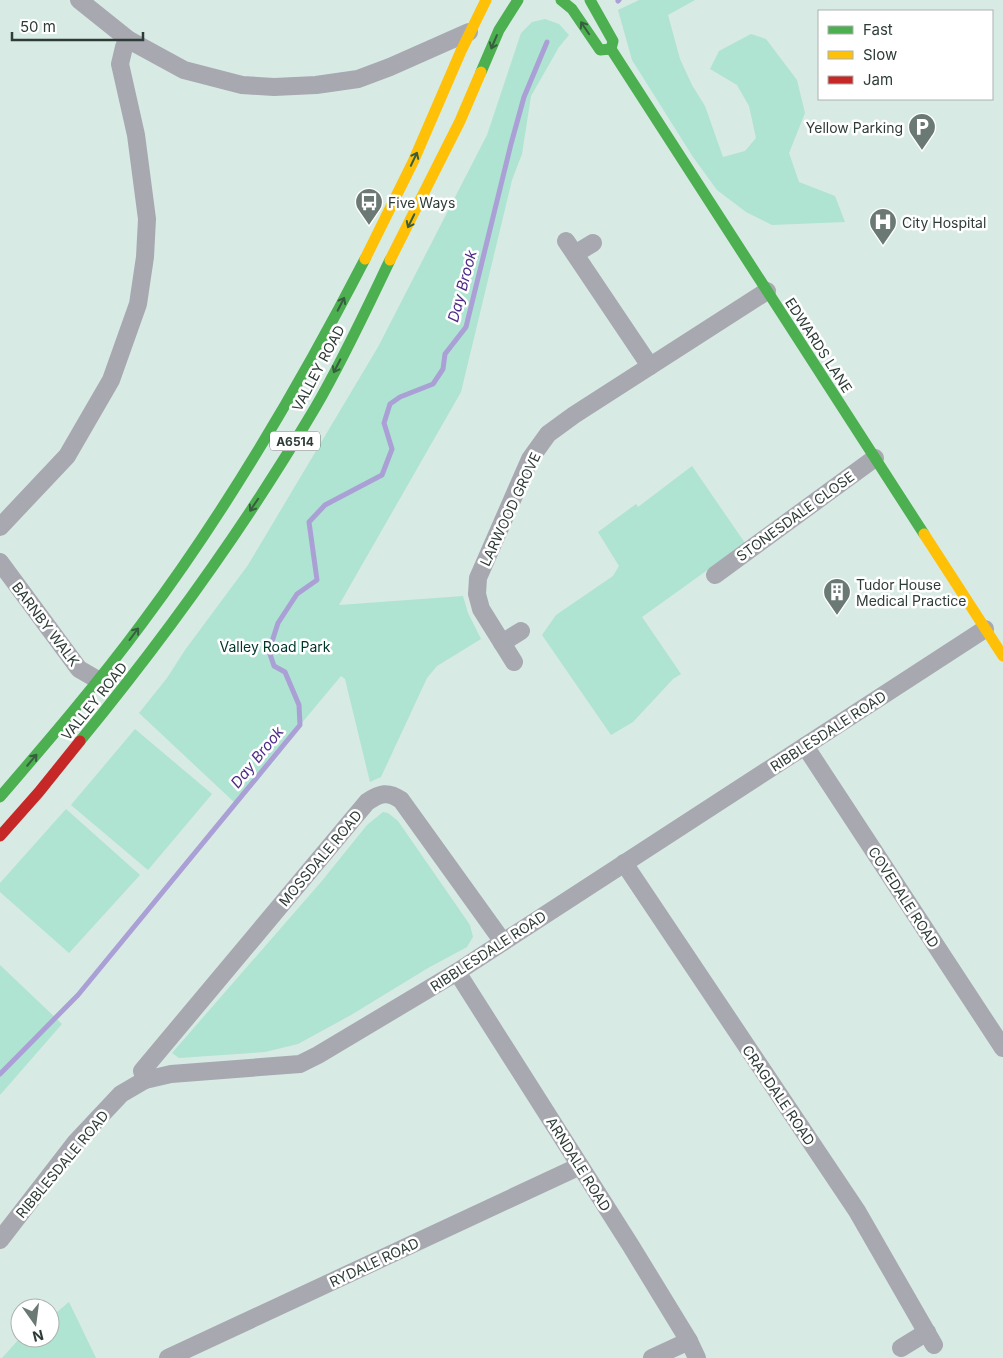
<svg xmlns="http://www.w3.org/2000/svg" width="1003" height="1358" font-family="Inter,sans-serif">
  <rect width="100%" height="100%" fill="#d8eae4"/>
  <g fill="#afe3d2">
    <polygon points="639,0 695,0 668,15 680,59 692,85 705,106 723,157 745,151 756,138 749,106 737,85 710,69 719,51 751,34 766,39 797,80 805,113 789,153 799,182 835,196 845,222 772,225 746,212 717,190 693,157 632,60 618,10"/>
    <polygon points="545,19 559,24 569,35 559,47 531,96 522,154 512,180 461,392 339,605 463,596 468,613 481,639 437,666 427,678 381,777 370,782 345,679 341,676 235,803 139,713 167,678 185,650 248,565 378,347 487,135 521,33 532,22"/>
    <polygon points="692,466 745,543 642,617 681,674 673,679 633,722 611,735 542,635 556,615 613,576 619,566 598,532 636,504 638,507"/>
    <polygon points="135,729 212,794 148,870 71,805"/>
    <polygon points="66,809 140,875 69,953 0,892 0,883"/>
    <polygon points="383,812 388,813 398,821 470,925 473,937 467,947 428,968 351,1015 298,1044 265,1052 179,1058 172,1053 321,882 367,825"/>
    <polygon points="0,965 62,1024 0,1095"/>
    <polygon points="69,1302 96,1358 2,1358 20,1338 50,1338 50,1318"/>
  </g>
  <g fill="none" stroke-linecap="round" stroke-linejoin="round">
    <g stroke="#aaa0d6" stroke-width="5">
      <polyline points="618,1 619,0"/>
      <polyline points="0,1074 78,995 300,725 299,705 285,672 274,666 269,651 278,623 297,594 317,580 309,522 325,505 382,475 392,449 384,423 390,404 400,397 433,384 443,369 445,354 466,327 511,144 524,97 547,42"/>
    </g>
    <g stroke="#a8a8b1" stroke-width="18">
      <polyline points="79,0 129,40 184,70 242,85 274,87 316,85 358,79 390,67 469,32"/>
      <polyline points="566,241 650,366"/>
      <polyline points="575,254 593,243"/>
      <polyline points="0,527 67,456 111,380 138,304 145,257 147,219 136,135 120,64 124,47 129,40"/>
      <polyline points="0,562 79,669 98,680"/>
      <polyline points="715,575 875,458"/>
      <polyline points="502,643 521,631"/>
      <polyline points="514,662 481,609 477,594 478,578 530,459 548,434 574,415 767,291"/>
      <polyline points="805,746 1003,1048"/>
      <polyline points="624,863 857,1211 934,1345"/>
      <polyline points="457,972 631,1246 689,1341 697,1358"/>
      <path d="M145,1080L142,1071L367,802C380,793 388,791 401,800L503,942"/>
      <polyline points="0,1240 75,1143 121,1094 145,1080 171,1074 300,1064 318,1055 457,972 985,629"/>
      <polyline points="901,1348 927,1332"/>
      <polyline points="168,1358 580,1166"/>
      <polyline points="652,1358 689,1341"/>
    </g>
    <g stroke="#4caf50" stroke-width="11">
      <polyline points="561,0 572,9 600,50 611,49"/>
      <polyline points="590,0 613,41 611,49"/>
      <polyline points="611,49 924,534"/>
      <polyline points="481,72 499,30 518,0"/>
      <path d="M80,741C166,636 246,525 315,408C343,360 366,310 390,260"/>
      <path d="M0,797C49,740 98,683 143,622C228,508 300,385 365,259"/>
    </g>
    <g stroke="#ffc107" stroke-width="11">
      <polyline points="365,259 413,162 461,51 486,0"/>
      <polyline points="390,260 460,121 481,72"/>
      <polyline points="924,534 1003,656"/>
    </g>
    <polyline stroke="#c62828" stroke-width="11" points="0,836 39,792 80,741"/>
  </g>
  <defs><path id="oneway-shaft" d="M-6 0H5M1.5-3L5.5 0L1.5 3" fill="none" stroke-width="1.6" stroke-linecap="round" stroke-linejoin="round" transform="scale(1.25)"/></defs>
  <g stroke="#375e3e">
    <use href="#oneway-shaft" transform="translate(585 28) rotate(-124)"/>
    <use href="#oneway-shaft" transform="translate(494 42) rotate(113)"/>
    <use href="#oneway-shaft" transform="translate(414 159) rotate(-65)"/>
    <use href="#oneway-shaft" transform="translate(411 221) rotate(116)"/>
    <use href="#oneway-shaft" transform="translate(341 304) rotate(-63)"/>
    <use href="#oneway-shaft" transform="translate(337 366) rotate(117)"/>
    <use href="#oneway-shaft" transform="translate(254 505) rotate(124)"/>
    <use href="#oneway-shaft" transform="translate(134 634) rotate(-53)"/>
    <use href="#oneway-shaft" transform="translate(32 760) rotate(-50)"/>
  </g>
  <defs>
    <symbol id="parking-pin" viewBox="-11 -11 22 30"><path d="M0 17L-7.5 6A9.5 9.5 0 1 1 7.5 6Z" fill="#6a7974" stroke="#fff"/><path d="M-3.5-5.5H1a3.5 3.5 0 0 1 0 7H-1V5.5H-3.5ZM-1-3.4V-.6H.8a1.4 1.4 0 0 0 0-2.8Z" fill="#fff"/></symbol>
    <symbol id="bus-pin" viewBox="-11 -11 22 30"><path d="M0 17L-7.5 6A9.5 9.5 0 1 1 7.5 6Z" fill="#6a7974" stroke="#fff"/><path d="M-5-6H5V4H4V6H2V4H-2V6H-4V4H-5ZM-3.5-4V0h7V-4ZM-3.5 1.2v1.5H-2V1.2ZM2 1.2v1.5H3.5V1.2Z" fill="#fff"/></symbol>
    <symbol id="hospital-pin" viewBox="-11 -11 22 30"><path d="M0 17L-7.5 6A9.5 9.5 0 1 1 7.5 6Z" fill="#6a7974" stroke="#fff"/><path d="M-5-5h3v3.5h4V-5h3V5h-3V1.5h-4V5h-3Z" fill="#fff"/></symbol>
    <symbol id="building-pin" viewBox="-11 -11 22 30"><path d="M0 17L-7.5 6A9.5 9.5 0 1 1 7.5 6Z" fill="#6a7974" stroke="#fff"/><path d="M-4-6H4V6H1V3H-1V6H-4ZM-2.5-4.3h1.7v1.8h-1.7ZM.8-4.3h1.7v1.8H.8ZM-2.5-1h1.7V.8h-1.7ZM.8-1h1.7V.8H.8Z" fill="#fff"/></symbol>
  </defs>
  <g fill-rule="evenodd">
    <use href="#parking-pin" x="906" y="111" width="32" height="43"/>
    <use href="#bus-pin" x="353" y="186" width="32" height="43"/>
    <use href="#hospital-pin" x="867" y="206" width="32" height="43"/>
    <use href="#building-pin" x="821" y="576" width="32" height="43"/>
  </g>
  <g text-anchor="middle" dominant-baseline="central" stroke-width="5" stroke-linejoin="round" paint-order="stroke">
    <rect fill="#fff" stroke="#6d7673" stroke-width="1" x="270" y="431.5" width="50" height="19" rx="4"/>
    <g font-size="12" font-weight="bold" fill="#2e3c37">
      <text x="295" y="441">A6514</text>
    </g>
    <g font-size="14" fill="#2e3c37" stroke="#fff" text-anchor="start">
      <text x="903" y="127" text-anchor="end">Yellow Parking</text>
      <text x="388" y="202">Five Ways</text>
      <text x="902" y="222">City Hospital</text>
      <text x="856" y="584">Tudor House<tspan x="856" dy="16">Medical Practice</tspan></text>
    </g>
    <g font-size="14" fill="#2e3c37" stroke="#fff">
      <text transform="translate(819 345) rotate(57)">EDWARDS LANE</text>
      <text transform="translate(318 368) rotate(-62)">VALLEY ROAD</text>
      <text transform="translate(510 509) rotate(-65)">LARWOOD GROVE</text>
      <text transform="translate(795 516) rotate(-36)">STONESDALE CLOSE</text>
      <text transform="translate(46 624) rotate(53)">BARNBY WALK</text>
      <text transform="translate(94 701) rotate(-51)">VALLEY ROAD</text>
      <text transform="translate(828 731) rotate(-33)">RIBBLESDALE ROAD</text>
      <text transform="translate(320 858) rotate(-50)">MOSSDALE ROAD</text>
      <text transform="translate(904 897) rotate(57)">COVEDALE ROAD</text>
      <text transform="translate(488 951) rotate(-33)">RIBBLESDALE ROAD</text>
      <text transform="translate(779 1095) rotate(56)">CRAGDALE ROAD</text>
      <text transform="translate(62 1164) rotate(-50)">RIBBLESDALE ROAD</text>
      <text transform="translate(579 1164) rotate(58)">ARNDALE ROAD</text>
      <text transform="translate(374 1262) rotate(-25)">RYDALE ROAD</text>
    </g>
    <g font-size="14" fill="#003629" stroke="#fff">
      <text x="275" y="646">Valley Road Park</text>
    </g>
    <g font-size="15" font-style="italic" fill="#4f2b89" stroke="#fff">
      <text transform="translate(462 286) rotate(-75)">Day Brook</text>
      <text transform="translate(257 757) rotate(-51)">Day Brook</text>
    </g>
  </g>
  <rect x="818" y="10" width="175" height="90" fill="#ffffff" stroke="#abb1af"/>
  <rect x="828" y="26" width="25" height="8" fill="#4caf50" stroke="#abb1af"/>
  <text x="863" y="35" font-size="15" fill="#2e3c37">Fast</text>
  <rect x="828" y="51" width="25" height="8" fill="#ffc107" stroke="#abb1af"/>
  <text x="863" y="60" font-size="15" fill="#2e3c37">Slow</text>
  <rect x="828" y="76" width="25" height="8" fill="#c62828" stroke="#abb1af"/>
  <text x="863" y="85" font-size="15" fill="#2e3c37">Jam</text>
  <g transform="translate(35 1323) rotate(166)"><circle r="24" fill="#ffffff" stroke="#abb1af"/>
  <path d="M0-4L9 19L0 12L-9 19Z" fill="#6a7974"/>
  <text y="-8" font-size="14" font-weight="bold" text-anchor="middle" fill="#2e3c37">N</text>
  </g>
  <path d="M12 32v8h131v-8" fill="none" stroke="#2e3c37" stroke-width="2.5"/>
  <text x="20" y="32" font-size="15" fill="#2e3c37" stroke="#ffffff" stroke-width="4" paint-order="stroke">50 m</text>
</svg>
